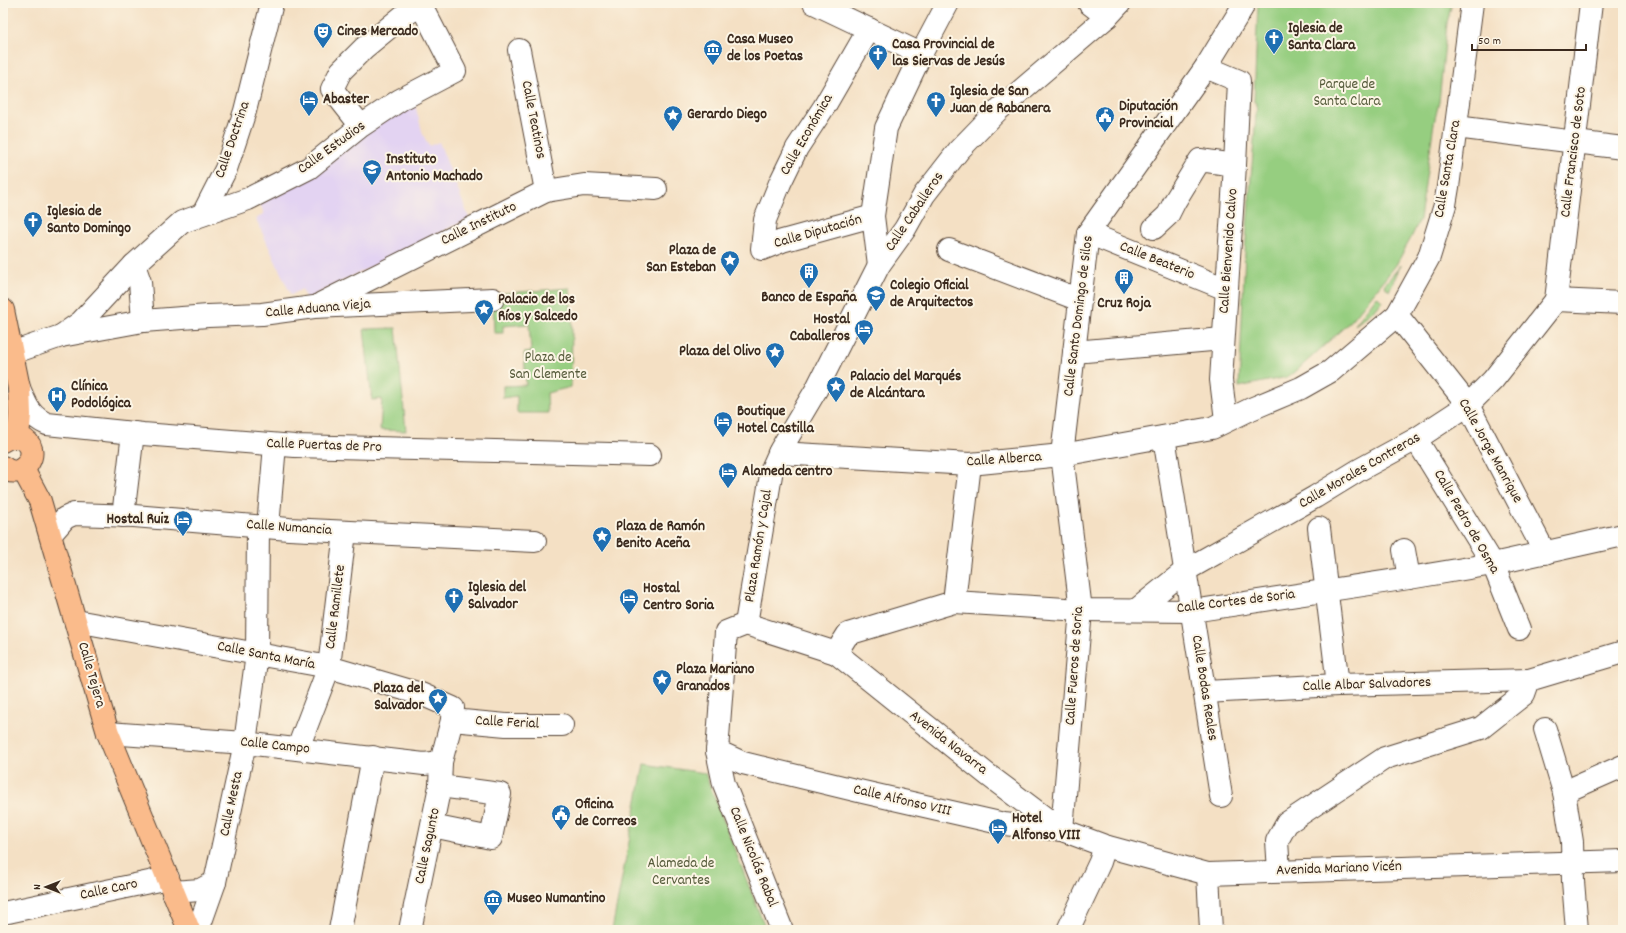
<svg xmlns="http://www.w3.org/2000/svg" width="1626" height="933" font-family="Dekko,sans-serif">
  <rect width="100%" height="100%" fill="#fcf5e5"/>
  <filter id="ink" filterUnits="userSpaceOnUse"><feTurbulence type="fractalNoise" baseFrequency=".025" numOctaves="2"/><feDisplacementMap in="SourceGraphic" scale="8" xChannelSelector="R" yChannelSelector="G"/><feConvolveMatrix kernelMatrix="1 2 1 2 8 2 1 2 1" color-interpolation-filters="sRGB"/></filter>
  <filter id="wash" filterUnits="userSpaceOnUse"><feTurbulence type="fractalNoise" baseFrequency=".012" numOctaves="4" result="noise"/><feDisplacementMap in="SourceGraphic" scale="16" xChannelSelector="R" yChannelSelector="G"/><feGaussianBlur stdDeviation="0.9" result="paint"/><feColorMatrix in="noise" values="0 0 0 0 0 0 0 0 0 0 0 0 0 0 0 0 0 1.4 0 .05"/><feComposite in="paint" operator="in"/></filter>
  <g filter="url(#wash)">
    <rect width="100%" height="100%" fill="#f4e0c4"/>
    <polygon fill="#e3d3f2" points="414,101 423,135 429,146 439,142 469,218 306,299 302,289 291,295 256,219 264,214 259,201"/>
    <g fill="#96ce80" stroke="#687c4f">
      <polygon points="1258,3 1452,3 1447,23 1439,102 1434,123 1420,219 1411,238 1396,265 1352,320 1294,373 1287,377 1239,387 1245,252 1257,103 1254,102"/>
      <polygon points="1401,265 1389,291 1384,285"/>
      <polygon points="570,288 572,329 571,387 547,393 548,413 517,413 517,396 503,398 503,386 526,385 524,353 531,352 529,324 503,326 503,333 494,333 493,294"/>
      <polygon points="1377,296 1382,301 1377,308 1355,325"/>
      <polygon points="396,328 406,431 380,430 382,399 372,400 364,329"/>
      <polygon points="644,764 705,773 766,930 612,930"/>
    </g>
  </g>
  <g filter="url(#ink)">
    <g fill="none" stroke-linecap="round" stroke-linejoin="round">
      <defs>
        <g id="minor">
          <polyline points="814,3 921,54"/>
          <polyline points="1089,3 1107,17"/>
          <polyline points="869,29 824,107 797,148 780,183 765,220 762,249 782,241 873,216"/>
          <polyline points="519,50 546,191"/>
          <polyline points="1206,67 1239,81 1235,165 1221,380 1226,420"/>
          <polyline points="1456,127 1623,148"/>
          <polyline points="203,214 226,169 245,111 272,3"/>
          <polyline points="1154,228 1168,215 1175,201 1200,160 1235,165"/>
          <polyline points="1088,233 1226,289"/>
          <polyline points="949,250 1080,300"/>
          <polyline points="134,265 140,282 143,321"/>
          <polyline points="879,265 873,216 886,128 921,54 948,3"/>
          <polyline points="1556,300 1591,3"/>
          <polyline points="1556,300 1623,303"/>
          <polyline points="322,303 546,191 584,185 656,189"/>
          <polyline points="1397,315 1468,405 1545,553"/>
          <polyline points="61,336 81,322 134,265 182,222 248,199 309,168 361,126 400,100 455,71 421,5 403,16 364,48 341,71 332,89 361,126"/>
          <polyline points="1074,352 1223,339"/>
          <polyline points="12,353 61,336 143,321 208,316 262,314 314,307 493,299"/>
          <path d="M19,388C26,404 29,416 47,424L143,434L295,446L650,455"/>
          <polyline points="1164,437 1221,796"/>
          <polyline points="1416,439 1493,564 1519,629"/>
          <polyline points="779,453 970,464 1062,455 1212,428 1251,409 1301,388 1331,371 1397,315 1429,257 1445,205 1448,187 1472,3"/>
          <polyline points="123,516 133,433"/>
          <polyline points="268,527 275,445"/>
          <polyline points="1319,528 1338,685"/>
          <polyline points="51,534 65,518 74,514 134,516 289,529 535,541"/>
          <polyline points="1404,550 1409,578"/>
          <polyline points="954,602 970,464"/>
          <polyline points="1136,610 1186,570 1315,497 1359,470 1416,439 1468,405 1493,380 1556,300"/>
          <polyline points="76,621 329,667 421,694 453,708 452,720 441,762 440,786 410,930"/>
          <polyline points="746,624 772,469 781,449 816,390 879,265 905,229 924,195 959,150 997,111 1107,17 1120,3"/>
          <polyline points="746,624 836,653 988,775 1061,830"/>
          <polyline points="746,624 726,632 717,751 724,784 782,930"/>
          <polyline points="836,653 848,634 954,602 1081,610 1192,611 1409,578 1493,564 1623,535"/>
          <polyline points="1205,692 1338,685 1529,680"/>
          <polyline points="452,720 506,725 562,725"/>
          <polyline points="1545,729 1564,792"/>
          <polyline points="108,733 245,743 424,764 441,762"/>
          <polyline points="298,748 329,667 345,532"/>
          <polyline points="717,751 743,763 863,792 1004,824 1062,830 1105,846 1208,874 1623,861"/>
          <polyline points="432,826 491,838 500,794 440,786"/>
          <polyline points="1062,830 1081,610 1062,455 1088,233 1206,67 1242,8 1243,3"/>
          <polyline points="1279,871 1277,841 1287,823 1385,758 1481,728 1524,694 1529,680 1623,652"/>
          <polyline points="1208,874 1211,930"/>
          <polyline points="173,892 200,890 215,882"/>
          <polyline points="3,913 168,878"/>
          <polyline points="198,930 215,882 245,743 257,654 258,527"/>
          <polyline points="340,930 373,757"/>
          <polyline points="1068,930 1100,862 1105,846"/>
          <polyline points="1577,930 1573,881 1572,842 1564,792 1623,766"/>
        </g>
        <g id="major">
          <polyline points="3,310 19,388 20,415 18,437"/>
          <path d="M3,441C8,437 14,436 21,438C45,448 23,484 3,467"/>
          <polyline points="23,469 40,501 108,733 189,930"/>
        </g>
      </defs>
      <use href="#minor" stroke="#574537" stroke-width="24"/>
      <use href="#major" stroke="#574537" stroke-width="24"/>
      <use href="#minor" stroke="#fff" stroke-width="22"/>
      <use href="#major" stroke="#fabb8b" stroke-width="22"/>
    </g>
  </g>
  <defs>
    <symbol id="theatre-pin" viewBox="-11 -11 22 30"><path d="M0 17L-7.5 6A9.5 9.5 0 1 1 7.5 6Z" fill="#1f6fb2" stroke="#fcf5e5"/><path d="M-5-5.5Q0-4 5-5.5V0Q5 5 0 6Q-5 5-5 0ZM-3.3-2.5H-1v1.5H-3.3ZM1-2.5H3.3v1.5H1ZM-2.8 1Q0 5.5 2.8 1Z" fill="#fff"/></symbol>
    <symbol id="church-pin" viewBox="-11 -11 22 30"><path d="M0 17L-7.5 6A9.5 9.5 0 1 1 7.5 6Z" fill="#1f6fb2" stroke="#fcf5e5"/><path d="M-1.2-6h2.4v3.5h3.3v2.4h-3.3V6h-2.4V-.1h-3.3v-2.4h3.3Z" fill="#fff"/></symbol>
    <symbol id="museum-pin" viewBox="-11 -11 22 30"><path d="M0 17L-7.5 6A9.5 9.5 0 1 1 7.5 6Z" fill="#1f6fb2" stroke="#fcf5e5"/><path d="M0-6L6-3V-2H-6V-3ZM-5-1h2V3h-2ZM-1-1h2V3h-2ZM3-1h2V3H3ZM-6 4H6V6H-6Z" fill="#fff"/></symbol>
    <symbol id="hotel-pin" viewBox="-11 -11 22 30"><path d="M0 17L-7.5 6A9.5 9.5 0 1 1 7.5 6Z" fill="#1f6fb2" stroke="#fcf5e5"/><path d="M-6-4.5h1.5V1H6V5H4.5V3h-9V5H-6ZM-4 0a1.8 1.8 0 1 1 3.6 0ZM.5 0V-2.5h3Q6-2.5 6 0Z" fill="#fff"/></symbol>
    <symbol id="sight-pin" viewBox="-11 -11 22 30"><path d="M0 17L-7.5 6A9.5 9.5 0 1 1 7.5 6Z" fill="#1f6fb2" stroke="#fcf5e5"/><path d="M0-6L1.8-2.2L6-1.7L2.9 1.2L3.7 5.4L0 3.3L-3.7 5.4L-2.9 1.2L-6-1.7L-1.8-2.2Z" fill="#fff"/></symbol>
    <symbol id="civic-pin" viewBox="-11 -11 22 30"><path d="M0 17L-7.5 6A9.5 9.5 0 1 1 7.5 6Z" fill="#1f6fb2" stroke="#fcf5e5"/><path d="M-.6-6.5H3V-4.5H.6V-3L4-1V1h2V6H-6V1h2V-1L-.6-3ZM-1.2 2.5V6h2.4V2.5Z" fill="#fff"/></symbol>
    <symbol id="school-pin" viewBox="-11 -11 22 30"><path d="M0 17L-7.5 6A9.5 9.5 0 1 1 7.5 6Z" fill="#1f6fb2" stroke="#fcf5e5"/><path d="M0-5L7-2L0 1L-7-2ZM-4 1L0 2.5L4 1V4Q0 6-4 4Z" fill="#fff"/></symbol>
    <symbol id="building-pin" viewBox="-11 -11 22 30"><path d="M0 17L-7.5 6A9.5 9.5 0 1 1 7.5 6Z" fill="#1f6fb2" stroke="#fcf5e5"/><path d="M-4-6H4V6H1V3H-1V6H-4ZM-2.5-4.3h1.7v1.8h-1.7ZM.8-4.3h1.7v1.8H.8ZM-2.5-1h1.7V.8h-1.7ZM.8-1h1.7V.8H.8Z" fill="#fff"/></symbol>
    <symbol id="university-pin" viewBox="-11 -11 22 30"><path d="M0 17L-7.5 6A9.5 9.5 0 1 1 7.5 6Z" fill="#1f6fb2" stroke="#fcf5e5"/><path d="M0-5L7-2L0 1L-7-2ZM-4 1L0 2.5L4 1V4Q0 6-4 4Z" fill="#fff"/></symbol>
    <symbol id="hospital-pin" viewBox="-11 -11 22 30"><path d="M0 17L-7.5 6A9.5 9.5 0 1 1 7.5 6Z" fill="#1f6fb2" stroke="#fcf5e5"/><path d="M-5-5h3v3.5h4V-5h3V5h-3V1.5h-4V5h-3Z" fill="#fff"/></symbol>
  </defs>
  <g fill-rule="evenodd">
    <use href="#theatre-pin" x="312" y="21" width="22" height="30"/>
    <use href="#church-pin" x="1263" y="27" width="22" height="30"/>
    <use href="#museum-pin" x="702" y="38" width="22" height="30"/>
    <use href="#church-pin" x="867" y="43" width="22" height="30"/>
    <use href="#hotel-pin" x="298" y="89" width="22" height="30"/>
    <use href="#church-pin" x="925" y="90" width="22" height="30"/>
    <use href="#sight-pin" x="662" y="104" width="22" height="30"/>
    <use href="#civic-pin" x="1094" y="105" width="22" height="30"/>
    <use href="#school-pin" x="361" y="158" width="22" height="30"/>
    <use href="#church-pin" x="22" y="210" width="22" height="30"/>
    <use href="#sight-pin" x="719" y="249" width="22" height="30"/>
    <use href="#building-pin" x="798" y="261" width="22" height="30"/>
    <use href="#building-pin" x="1113" y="267" width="22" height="30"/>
    <use href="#university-pin" x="865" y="284" width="22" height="30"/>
    <use href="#sight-pin" x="473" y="298" width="22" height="30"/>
    <use href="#hotel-pin" x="853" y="318" width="22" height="30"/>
    <use href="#sight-pin" x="764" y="341" width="22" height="30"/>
    <use href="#sight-pin" x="825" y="375" width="22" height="30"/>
    <use href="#hospital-pin" x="46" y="385" width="22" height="30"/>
    <use href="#hotel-pin" x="712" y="410" width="22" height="30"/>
    <use href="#hotel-pin" x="717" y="461" width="22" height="30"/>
    <use href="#hotel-pin" x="172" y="509" width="22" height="30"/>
    <use href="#sight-pin" x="591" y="525" width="22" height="30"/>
    <use href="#church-pin" x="443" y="586" width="22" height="30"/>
    <use href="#hotel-pin" x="618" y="587" width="22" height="30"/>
    <use href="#sight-pin" x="651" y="668" width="22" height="30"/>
    <use href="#sight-pin" x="427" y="687" width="22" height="30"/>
    <use href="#civic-pin" x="550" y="803" width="22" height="30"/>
    <use href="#hotel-pin" x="987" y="817" width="22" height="30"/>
    <use href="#museum-pin" x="482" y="888" width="22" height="30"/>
  </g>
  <g text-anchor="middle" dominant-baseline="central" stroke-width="4" stroke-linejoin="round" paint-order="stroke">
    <g font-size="15" font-weight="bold" fill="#3b2a1e" stroke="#fcf5e5" text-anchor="start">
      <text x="1288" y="29">Iglesia de<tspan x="1288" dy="17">Santa Clara</tspan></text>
      <text x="337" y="32">Cines Mercado</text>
      <text x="727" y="40">Casa Museo<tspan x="727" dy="17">de los Poetas</tspan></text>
      <text x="892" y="45">Casa Provincial de<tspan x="892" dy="17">las Siervas de Jesús</tspan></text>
      <text x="950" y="92">Iglesia de San<tspan x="950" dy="17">Juan de Rabanera</tspan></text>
      <text x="323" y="100">Abaster</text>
      <text x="1119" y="107">Diputación<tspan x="1119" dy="17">Provincial</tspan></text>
      <text x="687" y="115">Gerardo Diego</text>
      <text x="386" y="160">Instituto<tspan x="386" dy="17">Antonio Machado</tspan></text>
      <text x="47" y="212">Iglesia de<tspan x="47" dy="17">Santo Domingo</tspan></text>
      <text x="716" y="251" text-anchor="end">Plaza de<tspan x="716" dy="17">San Esteban</tspan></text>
      <text x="890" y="286">Colegio Oficial<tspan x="890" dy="17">de Arquitectos</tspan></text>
      <text x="809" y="298" text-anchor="middle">Banco de España</text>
      <text x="498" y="300">Palacio de los<tspan x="498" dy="17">Ríos y Salcedo</tspan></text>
      <text x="1124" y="304" text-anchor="middle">Cruz Roja</text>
      <text x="850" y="320" text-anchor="end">Hostal<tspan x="850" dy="17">Caballeros</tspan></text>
      <text x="761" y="352" text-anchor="end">Plaza del Olivo</text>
      <text x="850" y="377">Palacio del Marqués<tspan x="850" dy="17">de Alcántara</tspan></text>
      <text x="71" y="387">Clínica<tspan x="71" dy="17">Podológica</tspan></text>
      <text x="737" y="412">Boutique<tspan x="737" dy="17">Hotel Castilla</tspan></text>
      <text x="742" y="472">Alameda centro</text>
      <text x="169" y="520" text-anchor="end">Hostal Ruiz</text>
      <text x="616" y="527">Plaza de Ramón<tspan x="616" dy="17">Benito Aceña</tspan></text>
      <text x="468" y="588">Iglesia del<tspan x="468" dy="17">Salvador</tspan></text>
      <text x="643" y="589">Hostal<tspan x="643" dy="17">Centro Soria</tspan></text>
      <text x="676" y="670">Plaza Mariano<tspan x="676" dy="17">Granados</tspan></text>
      <text x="424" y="689" text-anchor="end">Plaza del<tspan x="424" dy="17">Salvador</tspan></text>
      <text x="575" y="805">Oficina<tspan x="575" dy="17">de Correos</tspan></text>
      <text x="1012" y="819">Hotel<tspan x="1012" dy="17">Alfonso VIII</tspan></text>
      <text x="507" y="899">Museo Numantino</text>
    </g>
    <g font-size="15" fill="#565b3b" stroke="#fcf5e5">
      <text x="1347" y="85">Parque de<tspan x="1347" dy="17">Santa Clara</tspan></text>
      <text x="548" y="358">Plaza de<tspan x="548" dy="17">San Clemente</tspan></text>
      <text x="681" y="864">Alameda de<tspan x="681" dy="17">Cervantes</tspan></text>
    </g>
    <g font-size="15" fill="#3b2a1e" stroke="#fcf5e5">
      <text transform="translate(533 120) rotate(79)">Calle Teatinos</text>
      <text transform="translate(807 135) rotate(-60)">Calle Económica</text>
      <text transform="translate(233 140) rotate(-71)">Calle Doctrina</text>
      <text transform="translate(332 148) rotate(-36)">Calle Estudios</text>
      <text transform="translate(1574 152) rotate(-83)">Calle Francisco de Soto</text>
      <text transform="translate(1448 169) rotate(-80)">Calle Santa Clara</text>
      <text transform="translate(915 212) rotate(-56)">Calle Caballeros</text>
      <text transform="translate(479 224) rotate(-26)">Calle Instituto</text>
      <text transform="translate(818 232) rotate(-16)">Calle Diputación</text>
      <text transform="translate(1229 251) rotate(-86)">Calle Bienvenido Calvo</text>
      <text transform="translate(1157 261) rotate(22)">Calle Beaterio</text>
      <text transform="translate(318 309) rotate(-5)">Calle Aduana Vieja</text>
      <text transform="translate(1079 316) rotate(-83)">Calle Santo Domingo de Silos</text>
      <text transform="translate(324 446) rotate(2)">Calle Puertas de Pro</text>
      <text transform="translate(1490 451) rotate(61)">Calle Jorge Manrique</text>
      <text transform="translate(1004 460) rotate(-4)">Calle Alberca</text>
      <text transform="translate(1360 471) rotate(-30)">Calle Morales Contreras</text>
      <text transform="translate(1466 522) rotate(60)">Calle Pedro de Osma</text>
      <text transform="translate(289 528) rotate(4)">Calle Numancia</text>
      <text transform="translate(759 546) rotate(-81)">Plaza Ramón y Cajal</text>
      <text transform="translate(1236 602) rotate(-7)">Calle Cortes de Soria</text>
      <text transform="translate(336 607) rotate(-83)">Calle Ramillete</text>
      <text transform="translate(266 656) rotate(11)">Calle Santa María</text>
      <text transform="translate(1075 666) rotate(-86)">Calle Fueros de Soria</text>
      <text transform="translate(91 675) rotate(74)">Calle Tejera</text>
      <text transform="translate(1367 685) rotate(-2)">Calle Albar Salvadores</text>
      <text transform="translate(1204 688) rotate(81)">Calle Bodas Reales</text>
      <text transform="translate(507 723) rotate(3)">Calle Ferial</text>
      <text transform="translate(948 743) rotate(38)">Avenida Navarra</text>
      <text transform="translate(275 746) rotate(6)">Calle Campo</text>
      <text transform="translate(902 801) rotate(13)">Calle Alfonso VIII</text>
      <text transform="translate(232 804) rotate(-78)">Calle Mesta</text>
      <text transform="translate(428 846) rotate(-78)">Calle Sagunto</text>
      <text transform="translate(753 857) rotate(68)">Calle Nicolás Rabal</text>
      <text transform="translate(1339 869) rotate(-2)">Avenida Mariano Vicén</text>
      <text transform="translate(109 890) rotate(-12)">Calle Caro</text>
    </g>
  </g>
  <rect width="1626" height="933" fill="none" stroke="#fcf5e5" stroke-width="16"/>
  <g transform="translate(46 887) rotate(270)" stroke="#fcf5e5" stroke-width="3" paint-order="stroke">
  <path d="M0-3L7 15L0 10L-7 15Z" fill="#3b2a1e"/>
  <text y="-6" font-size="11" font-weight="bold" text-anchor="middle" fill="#3b2a1e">N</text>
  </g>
  <path d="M1472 44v6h114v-6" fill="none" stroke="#3b2a1e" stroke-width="2"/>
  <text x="1478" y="44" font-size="12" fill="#3b2a1e" stroke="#fcf5e5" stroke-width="3" paint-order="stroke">50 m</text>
</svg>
